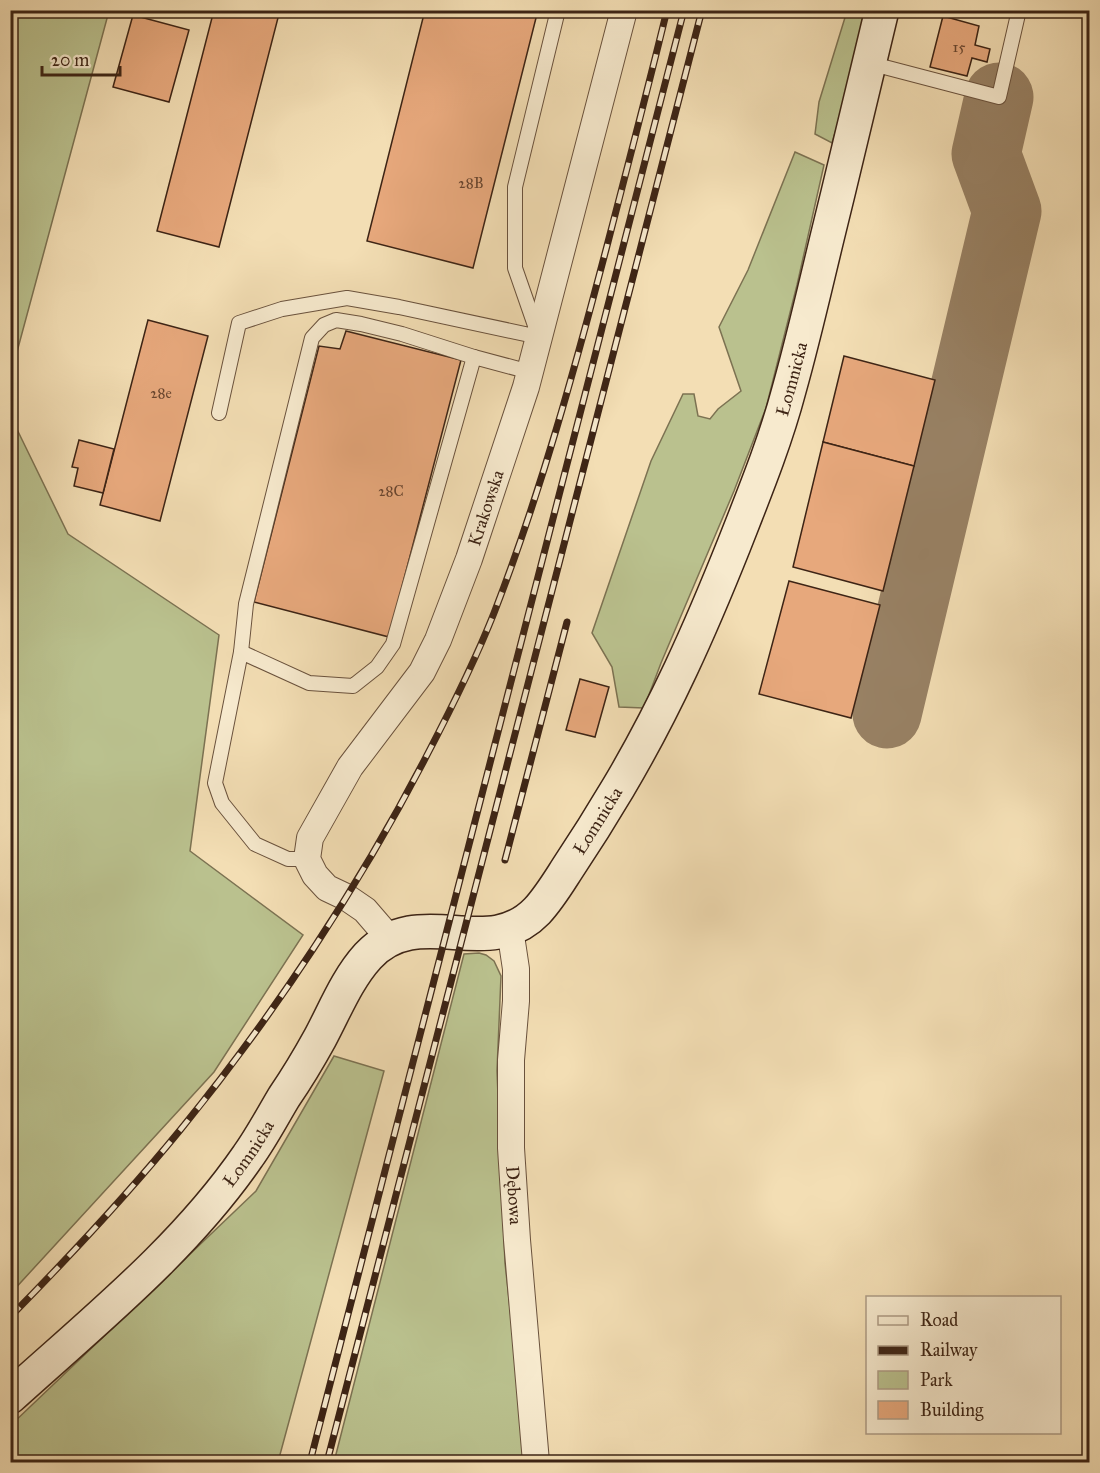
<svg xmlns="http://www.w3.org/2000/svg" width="1100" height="1473" font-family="'IM FELL Great Primer',serif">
  <rect width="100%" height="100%" fill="#f3deb4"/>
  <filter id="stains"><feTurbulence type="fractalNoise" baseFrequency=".00333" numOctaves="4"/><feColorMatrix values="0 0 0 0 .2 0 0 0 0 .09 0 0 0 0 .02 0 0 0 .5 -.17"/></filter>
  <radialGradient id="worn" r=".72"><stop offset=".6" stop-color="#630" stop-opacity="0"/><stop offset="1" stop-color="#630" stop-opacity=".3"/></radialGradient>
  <g fill="#bac18e" stroke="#7c7252" stroke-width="1.5">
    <polygon points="11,10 109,11 11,374 10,11"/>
    <polygon points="847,11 869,11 854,69 832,143 815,134 819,102"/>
    <polygon points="795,152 824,165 797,285 766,408 734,491 661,663 644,708 619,707 612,667 592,633 651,461 683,394 694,394 698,416 710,419 718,409 741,391 719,327 748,270"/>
    <polygon points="10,415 68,534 219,635 190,851 303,935 214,1072 11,1293"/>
    <polygon points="479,953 486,955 494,961 501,976 497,1071 505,1263 520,1399 524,1462 334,1462 464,954"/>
    <polygon points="334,1056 384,1071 278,1462 11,1462 11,1425 256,1191"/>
  </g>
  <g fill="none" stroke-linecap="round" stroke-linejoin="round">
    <polyline stroke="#988164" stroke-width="69" points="887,714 1007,211 986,154 999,97"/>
  </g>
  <g fill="#e7a87c" stroke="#3d2415" stroke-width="1.5">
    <polygon points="214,10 280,10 219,247 157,231"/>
    <polygon points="425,10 538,10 473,268 367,241"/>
    <polygon points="133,15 189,30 169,102 113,87"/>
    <polygon points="943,16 979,26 975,45 990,49 987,62 972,58 967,76 930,67"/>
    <polygon points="148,320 208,336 160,521 100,505"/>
    <polygon points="346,331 461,360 389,637 254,602 319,346 340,349"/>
    <polygon points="844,356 935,380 914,466 823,442"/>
    <polygon points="79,440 114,449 103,493 74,486 78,468 72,467"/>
    <polygon points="823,442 914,466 883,591 793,567"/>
    <polygon points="789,581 880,605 851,718 759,694"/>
    <polygon points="580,679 609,687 595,737 566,730"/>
  </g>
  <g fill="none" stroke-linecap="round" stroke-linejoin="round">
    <defs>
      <g id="lane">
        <polyline points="869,63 999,97 1019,10"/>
        <polyline points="219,413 239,323 282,309 347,298 399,307 539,337 515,268 515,187 558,10"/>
        <polyline points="241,652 246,604 312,338 324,325 336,320 361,324 402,334 474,357"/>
        <polyline points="307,859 288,859 255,844 222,803 215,783 241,652 309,683 353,686 377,667 393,644 474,357 530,372"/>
      </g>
      <g id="street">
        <path id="s1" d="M510,929L516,969V1001L511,1060V1148L517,1240L536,1462"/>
        <path id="s2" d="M390,939L365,910L346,897L327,888L315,875L307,859L310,838L350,767L422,672L438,640L469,559L526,387L624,10"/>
      </g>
      <g id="secondary">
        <path id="s3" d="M10,1397C94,1321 184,1249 248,1156C261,1138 272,1117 284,1097C297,1078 309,1058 320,1038C335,1010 347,979 368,956C419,901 487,963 537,911C549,898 558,883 567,869C585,842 602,815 618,788C665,709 700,630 734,545C754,494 775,443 789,390C804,337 816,283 829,230C847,157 864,84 882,10"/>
      </g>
    </defs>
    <use href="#lane" stroke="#6a523d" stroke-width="16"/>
    <use href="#street" stroke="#6a523d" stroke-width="28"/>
    <use href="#secondary" stroke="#3d2415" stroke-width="36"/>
    <use href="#lane" stroke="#f7eace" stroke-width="14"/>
    <use href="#street" stroke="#f7eace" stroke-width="26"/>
    <use href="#secondary" stroke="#f7eace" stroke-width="33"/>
    <defs>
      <g id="rail">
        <polyline points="505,860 567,622"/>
        <path d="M10,1317C70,1256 128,1194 181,1129C274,1015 360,885 427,755C451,709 475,661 494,613C541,492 575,368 608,242C628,165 648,88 667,10"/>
        <polyline points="310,1462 684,10"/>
        <polyline points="327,1462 702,10"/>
      </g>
    </defs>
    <use href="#rail" stroke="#3d2415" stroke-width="7"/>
    <use href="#rail" stroke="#f7eace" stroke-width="4.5" stroke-dasharray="14" stroke-linecap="butt"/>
  </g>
  <g text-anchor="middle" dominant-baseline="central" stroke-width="4.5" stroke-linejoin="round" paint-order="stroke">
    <g font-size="15" fill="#68452f">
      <text x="959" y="47">15</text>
      <text x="471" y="183">28B</text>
      <text x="161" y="393">28e</text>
      <text x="391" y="491">28C</text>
    </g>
    <g font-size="18" fill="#3d2415" stroke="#f7eace">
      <text stroke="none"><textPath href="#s3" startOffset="1348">Łomnicka</textPath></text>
      <text stroke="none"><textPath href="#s2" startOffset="516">Krakowska</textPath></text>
      <text stroke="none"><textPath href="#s3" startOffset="864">Łomnicka</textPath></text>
      <text stroke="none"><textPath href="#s3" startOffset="342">Łomnicka</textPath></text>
      <text stroke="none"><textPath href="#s1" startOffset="267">Dębowa</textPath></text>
    </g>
  </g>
  <rect width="1100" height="1473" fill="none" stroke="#f3deb4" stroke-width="36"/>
  <rect x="12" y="12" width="1076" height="1449" fill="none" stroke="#3d2415" stroke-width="3"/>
  <rect x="18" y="18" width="1064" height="1437" fill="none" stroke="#3d2415" stroke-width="1.5"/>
  <rect x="866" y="1296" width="195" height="138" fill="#f7eace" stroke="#ad9b84" stroke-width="1.5"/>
  <rect x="878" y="1316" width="30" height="9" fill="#f7eace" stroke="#ad9b84" stroke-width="1.5"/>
  <text x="920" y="1326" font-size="18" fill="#3d2415">Road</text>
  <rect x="878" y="1346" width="30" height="9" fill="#3d2415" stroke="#ad9b84" stroke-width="1.5"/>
  <text x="920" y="1356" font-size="18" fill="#3d2415">Railway</text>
  <rect x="878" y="1371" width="30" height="18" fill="#bac18e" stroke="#ad9b84" stroke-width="1.5"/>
  <text x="920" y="1386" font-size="18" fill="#3d2415">Park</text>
  <rect x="878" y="1401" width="30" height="18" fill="#e7a87c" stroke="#ad9b84" stroke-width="1.5"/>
  <text x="920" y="1416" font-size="18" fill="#3d2415">Building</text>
  <path d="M42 66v9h78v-9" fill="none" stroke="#3d2415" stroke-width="3"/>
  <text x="51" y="66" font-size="18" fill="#3d2415" stroke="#f7eace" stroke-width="4.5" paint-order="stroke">20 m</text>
  <rect width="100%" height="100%" filter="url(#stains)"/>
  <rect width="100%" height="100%" fill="url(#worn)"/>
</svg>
